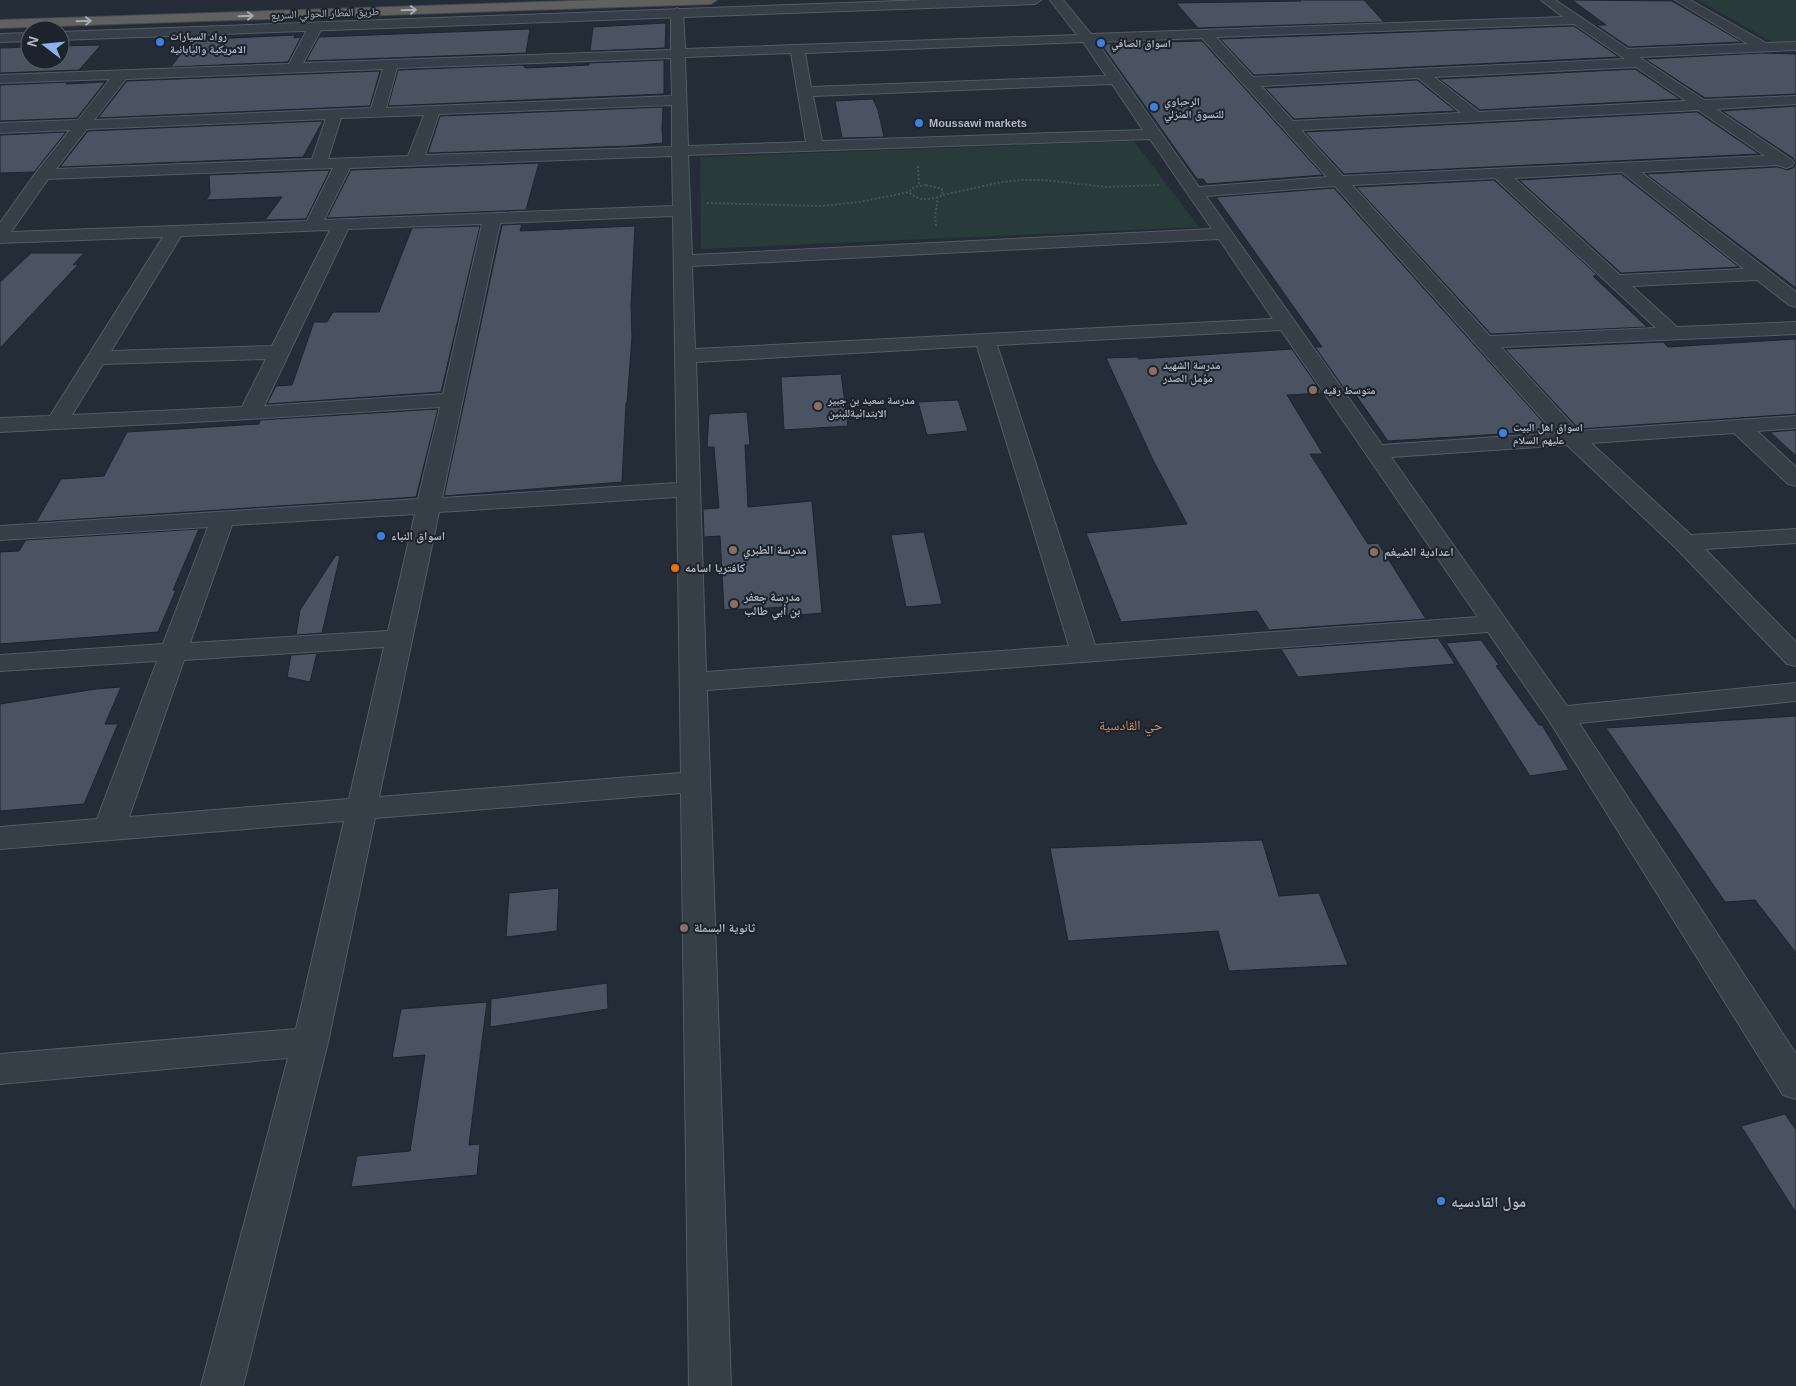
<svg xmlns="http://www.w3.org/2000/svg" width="1796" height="1386" font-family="Helvetica,'Noto Naskh Arabic',sans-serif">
  <rect width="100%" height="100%" fill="#232c37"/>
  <g fill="#283a3a">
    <polygon points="1698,0 1796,0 1796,41 1772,42"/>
    <polygon points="1134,141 1199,227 701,249 700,157"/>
  </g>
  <g fill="#495361" stroke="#1e252e">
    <polygon points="1300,0 1364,0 1384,22 1198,28 1176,3 1301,1"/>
    <polygon points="1572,0 1672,1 1742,42 1629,47 1596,25 1606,25"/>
    <polygon points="666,23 665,48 590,51 593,27"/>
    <polygon points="1574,26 1619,57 1254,75 1220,39"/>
    <polygon points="530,29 526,53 306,61 319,37"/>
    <polygon points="295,35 294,38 301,37 288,62 171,67 191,40"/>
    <polygon points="1202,41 1323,175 1207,184 1203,179 1197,179 1101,44"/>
    <polygon points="101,45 79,70 0,73 0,48 30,47 30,60 60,60 60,46"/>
    <polygon points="1762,53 1796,54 1796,94 1705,98 1645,59"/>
    <polygon points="664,60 664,94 388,106 398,70 524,65 524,67 527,68 589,65 589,63"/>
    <polygon points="1635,69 1680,99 1480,110 1439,79"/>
    <polygon points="380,71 370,106 98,118 127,81"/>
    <polygon points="1417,80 1456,111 1294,119 1265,88"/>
    <polygon points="68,82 66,84 105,82 77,118 0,121 0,85"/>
    <polygon points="873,99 878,110 884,137 842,138 835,101"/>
    <polygon points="1796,106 1796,288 1646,174 1778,167 1787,170 1793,168 1796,164 1793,158 1722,111"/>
    <polygon points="663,107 662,129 663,143 630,146 428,153 440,116"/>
    <polygon points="1697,112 1759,154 1344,174 1305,132"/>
    <polygon points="323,121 303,157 60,167 88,131"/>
    <polygon points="66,132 34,172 0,173 0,135"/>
    <polygon points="539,163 526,210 327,218 351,170"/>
    <polygon points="330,170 306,219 265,220 282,197 206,200 210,194 209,175"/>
    <polygon points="1621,174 1739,267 1621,273 1519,180"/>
    <polygon points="1494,180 1597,275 1593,276 1647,327 1491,334 1356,187"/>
    <polygon points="1334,188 1551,431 1388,441 1353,391 1346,391 1315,347 1322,347 1216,197"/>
    <polygon points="522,224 520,231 635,226 631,306 632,337 627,403 626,403 622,482 444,496 502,225"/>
    <polygon points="480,226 441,392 267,404 276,386 292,385 314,322 327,322 333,312 379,312 412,228"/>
    <polygon points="31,253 84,253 73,265 78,264 77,266 0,348 0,282"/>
    <polygon points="1796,339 1796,414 1579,429 1505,349 1663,342 1668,347"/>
    <polygon points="1292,349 1322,393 1287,395 1323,454 1310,454 1368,544 1378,543 1426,619 1269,630 1257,611 1121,622 1086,533 1187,524 1153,460 1106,358 1138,357 1139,359"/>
    <polygon points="841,374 848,426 784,430 781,377"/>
    <polygon points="958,400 968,431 927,435 918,402"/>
    <polygon points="438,409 416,497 36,522 61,479 104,476 127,432 259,424 260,420"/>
    <polygon points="747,412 750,445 745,445 748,507 812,501 822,613 787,616 787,607 724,610 720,536 704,537 703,509 719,508 714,447 707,447 709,414"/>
    <polygon points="1796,430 1796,456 1770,432"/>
    <polygon points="199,529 173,590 176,590 158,632 0,644 0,552 19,551 26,540"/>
    <polygon points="924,532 942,604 906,607 891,535"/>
    <polygon points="336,555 340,556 322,633 296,635 300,610"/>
    <polygon points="1438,638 1455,664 1298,677 1281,649"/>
    <polygon points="1481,640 1499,665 1496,666 1539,725 1542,725 1569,770 1530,776 1446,643"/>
    <polygon points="317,653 310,682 287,677 291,655"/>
    <polygon points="121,687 105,724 118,724 84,804 0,811 0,704 96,689"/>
    <polygon points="1796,716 1796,953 1755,900 1725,902 1606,728"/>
    <polygon points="1262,840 1279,896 1319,893 1348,965 1229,971 1218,931 1068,941 1050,848"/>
    <polygon points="559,888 557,931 506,937 509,893"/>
    <polygon points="607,983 608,1009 490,1027 491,999"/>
    <polygon points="487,1002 469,1145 480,1144 477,1175 351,1187 357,1156 410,1151 425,1055 392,1058 401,1009"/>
    <polygon points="1785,1114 1796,1130 1796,1213 1741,1126"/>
  </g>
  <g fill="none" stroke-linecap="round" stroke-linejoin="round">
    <defs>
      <path id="minor" d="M1050,0H1063L1091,34L1563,17L1541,0H1555L1628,49L1748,44L1675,0H1690L1766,43L1796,42V50L1639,57L1704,100L1796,96V104L1716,109L1792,160L1794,163L1792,166L1786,168L1778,165L1641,172L1796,292V307L1789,305L1757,280L1632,286L1677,327L1796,322V334L1501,347L1578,431L1796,416V428L1757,431L1796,467V486L1788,484L1734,433L1591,443L1691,535L1796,529V543L1705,549L1796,642V666L1787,664L1676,548L1567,445L1391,457L1567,706L1796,683V701L1579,723L1796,1054V1099L1783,1095L1550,722L1488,632L707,690L731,1386H689L681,793L375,818L328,1042L243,1386H201L288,1058L0,1084V1054L296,1029L344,821L0,849V827L97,819L157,661L0,671V655L163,644L208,527L0,540V526L418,499L440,407L250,419L0,432V418L50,416L163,237L0,243V223L37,171L70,130L0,133V123L78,120L110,79L0,83V75L289,64L308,28L315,24L322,28L303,63L671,50V12L677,8L683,12L685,49L1077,35ZM1574,24L1625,59L1253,77L1216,37ZM1202,38L1327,177L1199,187L1097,42ZM1083,42L1106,76L811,87L805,53ZM791,53L806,142L688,146L685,57ZM671,58L672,96L386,108L397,68ZM1636,67L1686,101L1479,112L1434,77ZM383,69L371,108L94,120L126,79ZM1418,78L1461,113L1293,121L1261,86ZM1112,84L1143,130L822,141L813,96ZM672,105V147L425,155L439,114ZM1698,110L1765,156L1343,176L1301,130ZM424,115L408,156L328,159L341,118ZM326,119L312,159L56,169L87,129ZM1150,139L1212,229L692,255L688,155ZM672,156L673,206L324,220L350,168ZM333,168L307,221L11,232L48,179ZM1622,172L1744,269L1620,275L1514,178ZM1495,178L1656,328L1490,336L1352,185ZM1335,186L1555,433L1382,445L1206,196ZM673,216L677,483L442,498L500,223ZM482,224L443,394L264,406L348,229ZM330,230L272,346L111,351L181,236ZM1219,239L1273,319L695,349L692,266ZM1281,330L1478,617L1095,645L997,345ZM977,346L1069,646L706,672L696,362ZM266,359L242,407L72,415L103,364ZM677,497L681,773L379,797L439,512ZM415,514L388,631L190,643L232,525ZM384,647L349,799L129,817L184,660Z"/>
      <g id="tertiary">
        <polygon points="926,0 1041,0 1035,4 60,40 60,32"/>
        <polygon points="30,33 30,41 0,42 0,34"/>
      </g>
      <polygon id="trunk" points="599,0 717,0 711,4 0,28 0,20"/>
    </defs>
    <use href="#minor" stroke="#545b65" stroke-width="2"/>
    <use href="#tertiary" stroke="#545b65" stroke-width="2"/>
    <use href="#trunk" stroke="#414852" stroke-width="2"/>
    <g stroke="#445558" stroke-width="2" stroke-dasharray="2 2" stroke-linecap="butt">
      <polyline points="918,166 919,186"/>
      <path d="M926,185L942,189L943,195C931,200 919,202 909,192L914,187Z"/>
      <polyline points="943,195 1002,182 1022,180 1043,180 1107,187 1160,185"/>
      <polyline points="707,203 821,206 860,202 909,192"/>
      <polyline points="936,226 935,216 938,197"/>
    </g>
    <use href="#minor" fill="#363e48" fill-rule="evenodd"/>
    <use href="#tertiary" fill="#363e48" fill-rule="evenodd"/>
    <use href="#trunk" fill="#60605e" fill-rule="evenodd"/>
  </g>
  <defs><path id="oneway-shaft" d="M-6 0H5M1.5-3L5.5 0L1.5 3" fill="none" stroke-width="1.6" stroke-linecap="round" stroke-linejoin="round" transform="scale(1.25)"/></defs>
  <g stroke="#a5abb5">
    <use href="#oneway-shaft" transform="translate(409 10) rotate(-2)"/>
    <use href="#oneway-shaft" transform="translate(246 16) rotate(-2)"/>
    <use href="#oneway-shaft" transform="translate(84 21) rotate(-2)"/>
  </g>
  <g fill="#3f7fe0" stroke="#1c232c" stroke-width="2">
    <circle cx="160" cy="42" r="5"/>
    <circle cx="1101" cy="43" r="5"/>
    <circle cx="1154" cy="107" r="5"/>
    <circle cx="919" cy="123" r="5"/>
    <circle cx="1503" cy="433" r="5"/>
    <circle cx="381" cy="536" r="5"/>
    <circle cx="1441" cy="1201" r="5"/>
  </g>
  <g fill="#8d6e63" stroke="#1c232c" stroke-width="2">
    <circle cx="1153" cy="371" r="5"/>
    <circle cx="1313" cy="390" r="5"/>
    <circle cx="818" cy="406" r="5"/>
    <circle cx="733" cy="550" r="5"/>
    <circle cx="1374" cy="552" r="5"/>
    <circle cx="734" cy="604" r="5"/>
    <circle cx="684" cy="928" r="5"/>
  </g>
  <circle fill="#e8710a" stroke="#1c232c" stroke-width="2" cx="675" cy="568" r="5"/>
  <g text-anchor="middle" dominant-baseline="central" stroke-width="4" stroke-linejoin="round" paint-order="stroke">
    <g font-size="11" fill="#b1b8c4" stroke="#1c232c">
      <text transform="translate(325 13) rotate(-2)">طريق المطار الحولي السريع</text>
    </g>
    <g font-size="11" font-weight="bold" fill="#b1b8c4" stroke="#1c232c" text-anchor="start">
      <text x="170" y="36">رواد السيارات<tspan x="170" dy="13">الامريكية واليابانية</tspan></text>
      <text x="1111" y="43">اسواق الصافي</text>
      <text x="1164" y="101">الرحباوي<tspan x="1164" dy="13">للتسوق المنزلي</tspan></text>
      <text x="929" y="123">Moussawi markets</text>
      <text x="1163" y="365">مدرسة الشهيد<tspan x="1163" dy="13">مؤمل الصدر</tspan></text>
      <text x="1323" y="390">متوسط رقيه</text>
      <text x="828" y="400">مدرسة سعيد بن جبير<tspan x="828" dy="13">الابتدائيةللبنين</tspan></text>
      <text x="1513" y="427">اسواق اهل البيت<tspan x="1513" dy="13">عليهم السلام</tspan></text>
    </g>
    <g font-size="12" font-weight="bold" fill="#b1b8c4" stroke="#1c232c" text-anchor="start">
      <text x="391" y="536">اسواق النباء</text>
      <text x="743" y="550">مدرسة الطبري</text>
      <text x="1384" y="552">اعدادية الضيغم</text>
      <text x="685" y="568">كافتريا اسامه</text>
      <text x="744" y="597">مدرسة جعفر<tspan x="744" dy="14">بن أبي طالب</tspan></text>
      <text x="694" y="928">ثانوية البسملة</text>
    </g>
    <g font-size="14" fill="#ca9166" stroke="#1c232c">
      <text x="1131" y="725">حي القادسية</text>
    </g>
    <g font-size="15" font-weight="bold" fill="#b1b8c4" stroke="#1c232c" text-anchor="start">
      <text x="1451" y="1201">مول القادسيه</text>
    </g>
  </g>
  <g transform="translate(45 45) rotate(286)"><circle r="24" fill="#1c232c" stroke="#585f69"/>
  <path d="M0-4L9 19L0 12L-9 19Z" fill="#8cb2ee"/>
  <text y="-8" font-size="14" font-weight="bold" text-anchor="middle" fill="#b1b8c4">N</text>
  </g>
</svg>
